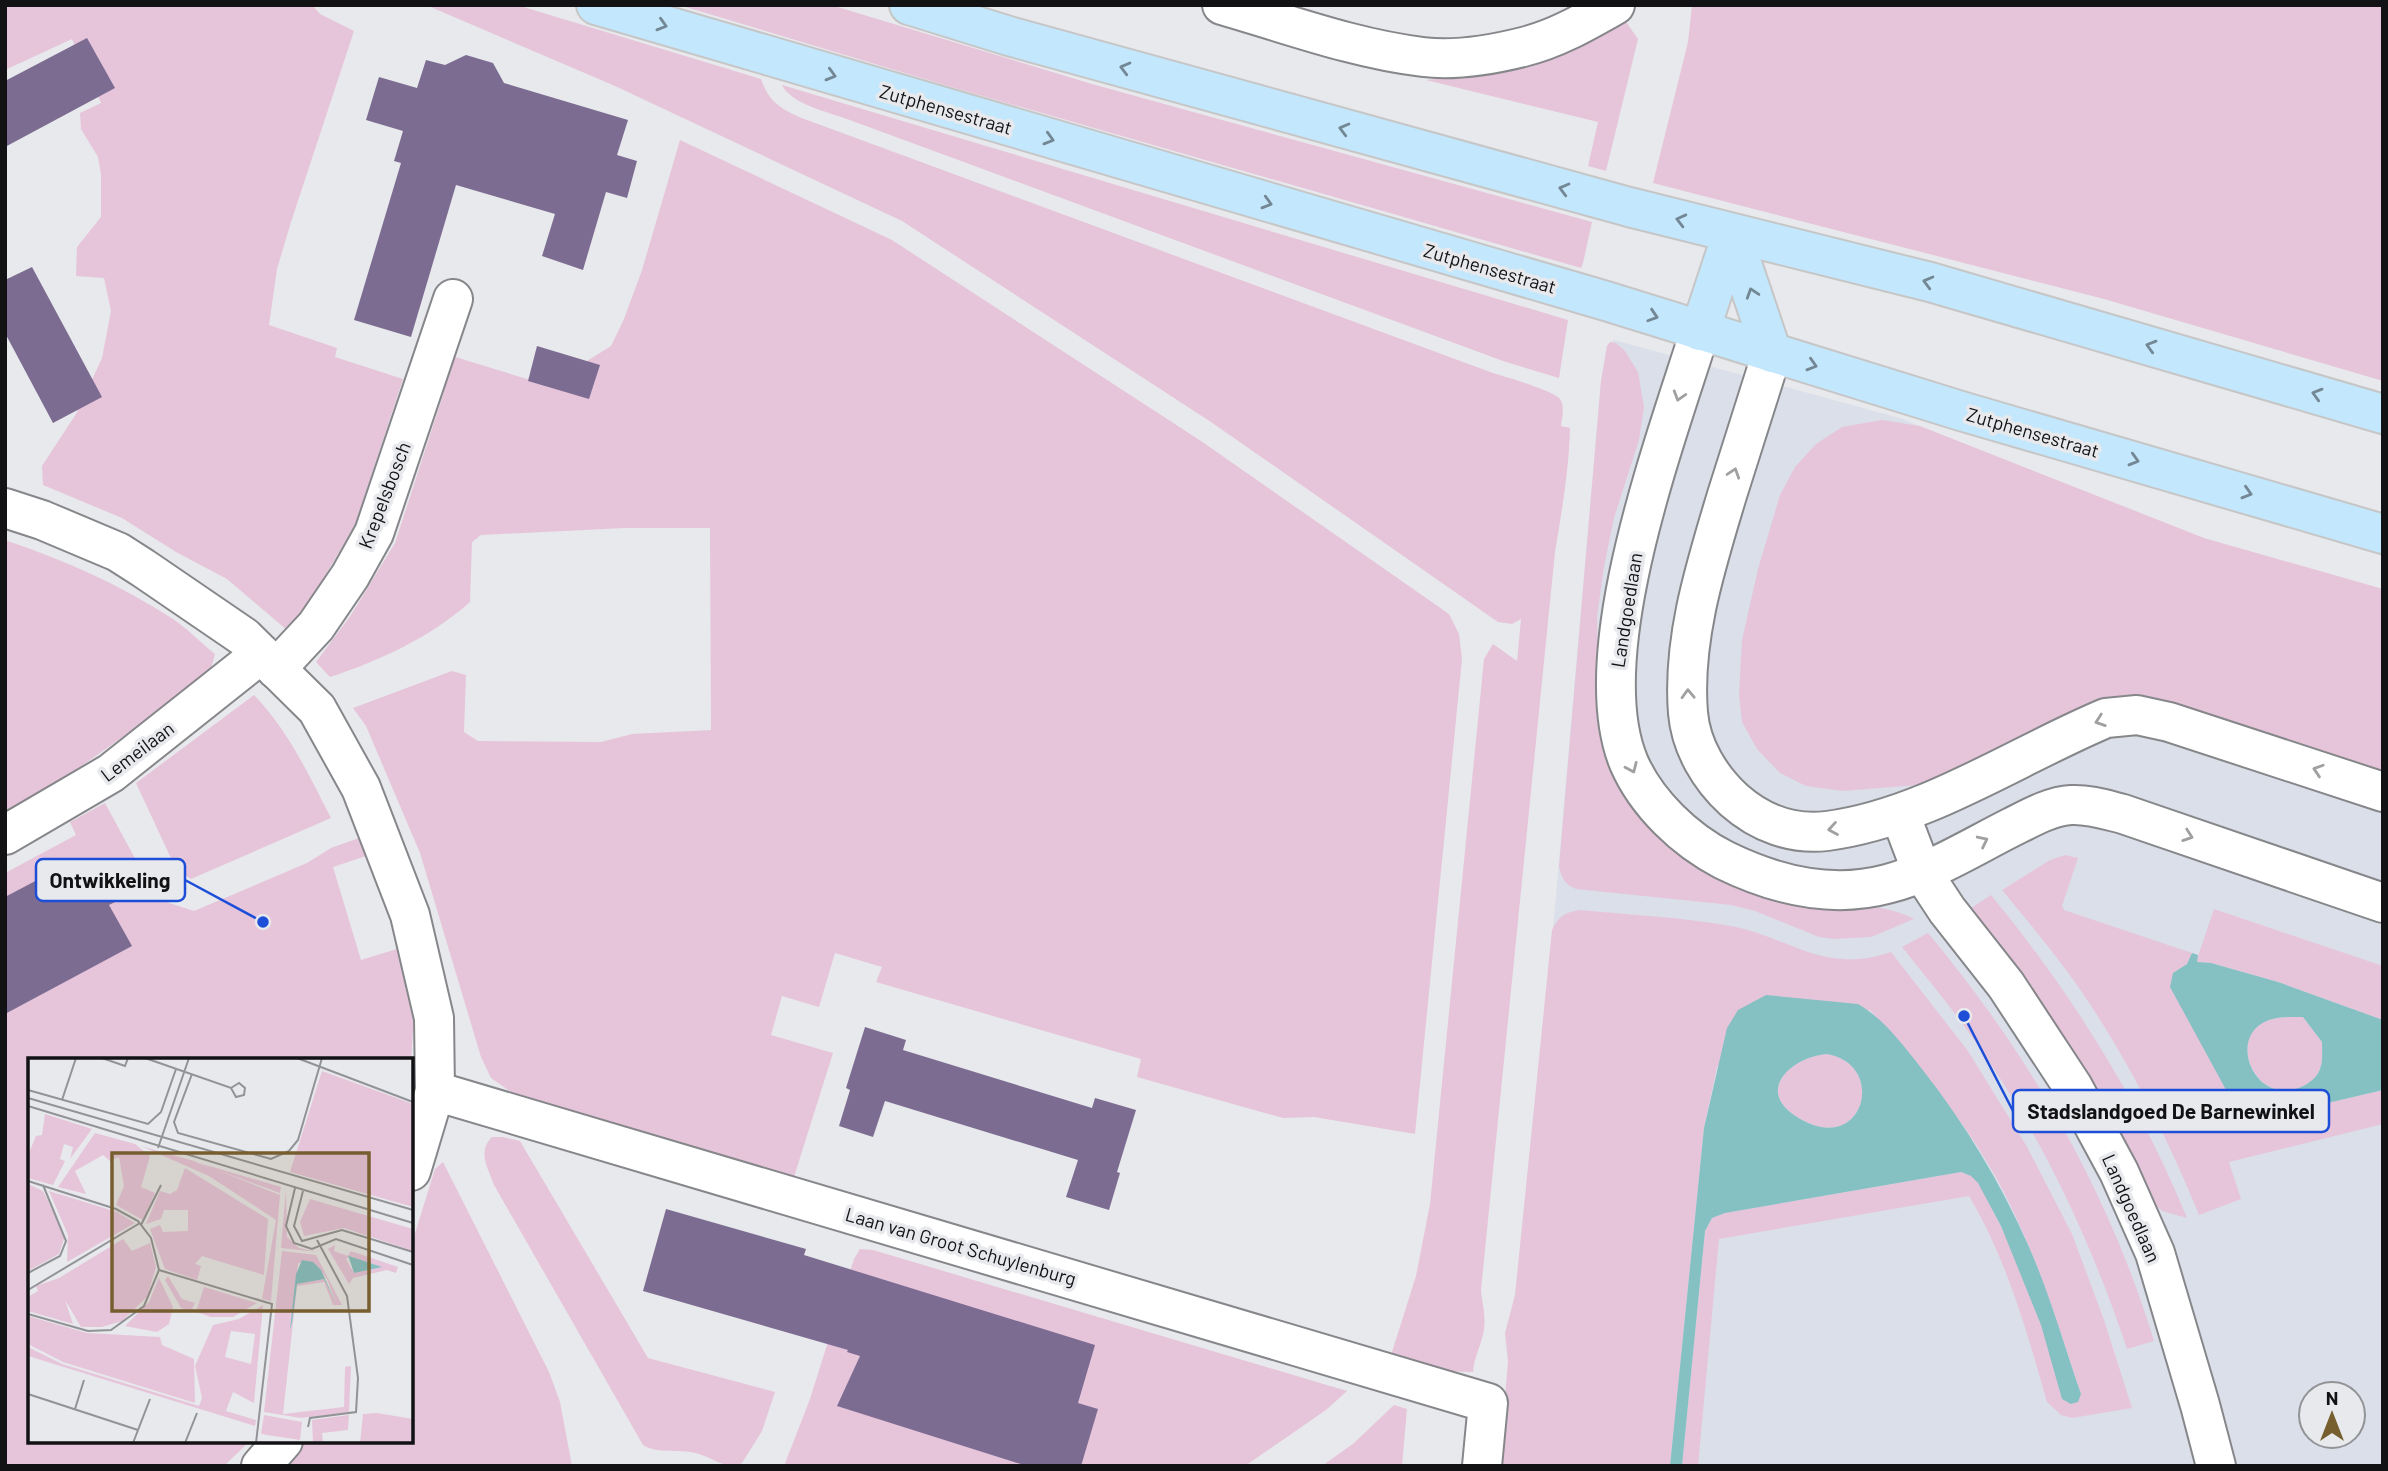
<svg xmlns="http://www.w3.org/2000/svg" width="2388" height="1471" font-family="Barlow,sans-serif">
  <rect width="100%" height="100%" fill="#e8e9ec"/>
  <path fill="#dbdfe9" fill-rule="evenodd" d="M1614,340L1903,419L2383,640V1466H1506L1601,381L1607,346ZM2311,1394H2353V1436H2311Z"/>
  <g fill="#e6c5db">
    <polygon points="5,5 312,5 320,14 354,31 291,222 277,269 269,325 337,348 335,357 403,379 355,525 316,591 287,630 227,579 176,552 122,518 43,485 42,466 76,414 102,358 111,311 104,278 76,276 77,247 101,217 101,174 98,157 81,129 80,113 101,103 72,39 5,70"/>
    <path d="M426,5H517L761,79C768,100 779,108 799,117L1493,373C1506,377 1555,391 1560,399C1565,406 1562,418 1561,426L1570,428C1569,470 1562,510 1555,552L1481,1290C1482,1303 1486,1316 1484,1329C1482,1344 1474,1357 1473,1372L1441,1371L1391,1355L1416,1276L1430,1204L1484,659L1493,644L1517,661L1521,619L1512,624L1498,622L1211,422L902,221L615,86Z"/>
    <polygon points="679,5 831,5 1092,84 1592,222 1583,263 1581,268 948,86"/>
    <polygon points="1692,5 2383,5 2383,381 2104,299 1653,183 1688,42"/>
    <polygon points="1624,19 1638,39 1606,171 1588,166 1598,122 1426,80 1464,76"/>
    <path d="M782,85L1568,320L1559,378L1503,361L847,119C828,112 791,104 782,85Z"/>
    <path d="M680,140L892,240L1201,441L1449,614L1459,634L1462,659L1415,1134L1314,1117L1283,1118L1137,1077L1141,1059L876,982L882,967L835,953L819,1007L782,996L771,1035L833,1053L794,1177L514,1094L491,1078L481,1057L420,853L366,726L353,708L452,671L466,675L464,732L478,741L601,742L632,734L711,730L710,528H625L481,535L472,542L470,602C431,637 379,661 330,677L316,662L351,615L395,543L444,392L449,355L540,383L587,361L611,346L624,319L642,270Z"/>
    <path d="M1610,342L1616,343L1625,351L1638,372L1644,407L1639,440L1614,518L1604,567L1597,617L1599,694L1717,876C1736,887 1755,896 1777,900C1823,908 1872,897 1914,919L1871,937L1834,939L1819,937L1755,911L1731,905L1576,889C1565,885 1562,878 1559,867L1601,381L1607,346Z"/>
    <polygon points="1882,420 1920,426 2204,538 2383,589 2383,776 2176,706 1918,785 1843,791 1806,786 1780,773 1757,749 1742,722 1739,694 1742,640 1758,569 1780,495 1795,467 1816,444 1842,427"/>
    <path d="M5,540C64,560 121,585 173,619C188,629 201,643 215,654L209,676L5,820Z"/>
    <path d="M254,695C288,730 309,775 331,818L191,879L176,869L136,783Z"/>
    <polygon points="105,803 157,899 194,911 307,863 331,848 359,838 366,856 333,867 361,960 400,948 414,1016 411,1063 411,1060 30,1060 30,1441 250,1441 224,1466 5,1466 5,873 76,835 70,822"/>
    <path d="M2065,855L2078,858L2062,906L2064,910L2192,953L2187,964L2173,973L2245,1118L2259,1119L2383,1090V1124L2229,1162L2241,1199L2199,1215C2167,1135 2120,1044 2069,974C2048,945 2025,918 2002,890L2050,860Z"/>
    <path d="M1991,895C2073,995 2138,1099 2187,1218L2162,1211L2147,1196L1968,910Z"/>
    <polygon points="2214,909 2383,966 2383,1020 2278,982 2211,963 2196,962"/>
    <path d="M1580,910C1630,915 1681,917 1731,926C1792,938 1823,975 1891,952L1968,1051L2026,1145L2072,1234L2104,1320L2132,1408L2072,1418L2061,1415L2047,1402C2027,1332 2007,1260 1969,1196L1719,1239L1698,1466H1682L1705,1231L1712,1218L1725,1213L1961,1172C1962,1173 1970,1175 1971,1176C1981,1182 1986,1197 1991,1207C2023,1268 2046,1332 2062,1399L2081,1394C2055,1317 2031,1237 1990,1167C1956,1109 1913,1060 1870,1010L1717,1067L1704,1128L1670,1466H1499L1508,1362L1505,1333L1515,1295L1552,930C1560,915 1564,913 1580,910Z"/>
    <path d="M1928,933C2029,1054 2108,1190 2154,1341L2127,1349C2094,1250 2050,1154 1992,1066C1965,1024 1933,986 1902,947Z"/>
    <path d="M2303,1017L2322,1042C2322,1050 2323,1062 2320,1069C2317,1078 2308,1084 2301,1087C2258,1106 2229,1044 2261,1024C2273,1016 2289,1017 2303,1017Z"/>
    <path d="M1827,1054C1890,1065 1862,1162 1794,1115C1755,1088 1795,1056 1827,1054Z"/>
    <path d="M492,1137H503L520,1141L648,1358L775,1392L762,1431L742,1463C728,1471 713,1458 699,1454C681,1448 659,1455 643,1445L494,1185C488,1168 477,1152 492,1137Z"/>
    <polygon points="443,1162 549,1372 560,1402 572,1466 285,1466 305,1441 411,1441 411,1246 435,1169"/>
    <polygon points="860,1249 873,1250 1347,1391 1326,1410 1245,1466 784,1466 810,1399 854,1259"/>
    <polygon points="1394,1405 1407,1409 1402,1466 1322,1466 1354,1443"/>
  </g>
  <g fill="#85c0c3" fill-rule="evenodd">
    <path d="M2192,953L2198,955L2197,962L2211,963L2278,982L2383,1020V1090L2259,1119L2245,1118L2237,1110L2170,987L2173,973L2187,964ZM2303,1017L2322,1042C2322,1050 2323,1062 2320,1069C2317,1078 2308,1084 2301,1087C2258,1106 2229,1045 2261,1024C2273,1016 2289,1017 2303,1017Z"/>
    <path d="M1766,995L1858,1004C1883,1018 1904,1046 1922,1069C1965,1124 2001,1183 2029,1247C2050,1295 2064,1345 2081,1394L2078,1402L2071,1404L2062,1399L2041,1325L2001,1226L1978,1183L1971,1176L1961,1172L1725,1213L1712,1218L1705,1231L1682,1466H1670L1704,1128L1727,1028L1738,1010ZM1827,1054C1890,1065 1862,1162 1794,1115C1755,1088 1795,1056 1827,1054Z"/>
  </g>
  <g fill="#7c6c92">
    <polygon points="87,38 115,88 5,147 5,81"/>
    <polygon points="466,55 493,63 504,83 628,120 617,155 637,161 627,198 606,192 583,270 542,256 555,214 456,185 411,337 354,320 401,163 394,161 403,131 366,120 379,77 417,88 426,60 445,65"/>
    <polygon points="32,267 102,397 53,423 5,333 5,280"/>
    <polygon points="537,346 600,365 589,399 528,381"/>
    <polygon points="97,868 115,902 109,905 132,946 5,1014 5,897 41,878 49,894"/>
    <polygon points="865,1027 906,1040 903,1050 1092,1108 1095,1098 1136,1110 1117,1172 1120,1173 1109,1210 1066,1197 1078,1160 885,1101 873,1137 839,1126 850,1090 846,1088"/>
    <polygon points="666,1209 806,1249 804,1255 1095,1345 1078,1403 1098,1409 1081,1466 1027,1466 837,1406 860,1356 847,1352 848,1350 643,1291"/>
  </g>
  <g fill="none" stroke-linecap="round" stroke-linejoin="round">
    <defs>
      <g id="minor">
        <path d="M1222,5C1288,24 1355,49 1423,57C1456,61 1491,55 1523,47C1556,39 1585,22 1615,5"/>
        <path d="M1700,331C1666,440 1584,656 1629,763C1647,804 1685,840 1724,860C1775,885 1831,899 1887,884C1931,873 1972,847 2012,827C2030,818 2051,806 2071,805C2089,804 2107,810 2123,814L2383,903"/>
        <path d="M1772,353C1757,400 1742,448 1727,495C1706,565 1682,639 1688,713C1691,747 1710,778 1734,800C1760,823 1792,835 1827,831C1926,818 2015,756 2106,718L2137,715L2169,722L2383,792"/>
        <polyline points="5,508 42,520 118,552 143,568 244,637 317,709 361,788 410,915 434,1018 435,1091 411,1171"/>
        <polyline points="276,669 316,626 350,576 374,533 453,299"/>
        <polyline points="1900,814 1922,872 1947,910 2006,985 2073,1087 2119,1172 2155,1253 2200,1405 2216,1466"/>
        <polyline points="5,835 111,773 261,654"/>
        <polyline points="435,1091 1488,1403 1482,1466"/>
        <polyline points="261,1466 283,1441"/>
      </g>
      <g id="primary">
        <polyline points="596,5 1606,301 1961,411 2383,534"/>
        <polyline points="909,5 1009,36 1629,207 1930,282 2383,414"/>
        <polyline points="1732,234 1772,353"/>
        <polyline points="1700,331 1732,234"/>
      </g>
    </defs>
    <use href="#minor" stroke="#86878a" stroke-width="42"/>
    <use href="#primary" stroke="#c6c6c7" stroke-width="42"/>
    <use href="#minor" stroke="#fff" stroke-width="38"/>
    <use href="#primary" stroke="#c3e7fc" stroke-width="38"/>
  </g>
  <defs><path id="oneway-chevron" d="M-2-3.5L2.5 0L-2 3.5" fill="none" stroke-width="1.6" stroke-linecap="round" stroke-linejoin="round" transform="scale(1.75)"/></defs>
  <g stroke="#738794">
    <use href="#oneway-chevron" transform="translate(662 25) rotate(17)"/>
    <use href="#oneway-chevron" transform="translate(1125 68) rotate(-165)"/>
    <use href="#oneway-chevron" transform="translate(831 75) rotate(16)"/>
    <use href="#oneway-chevron" transform="translate(1344 129) rotate(-165)"/>
    <use href="#oneway-chevron" transform="translate(1049 139) rotate(16)"/>
    <use href="#oneway-chevron" transform="translate(1564 189) rotate(-165)"/>
    <use href="#oneway-chevron" transform="translate(1267 203) rotate(16)"/>
    <use href="#oneway-chevron" transform="translate(1681 220) rotate(-166)"/>
    <use href="#oneway-chevron" transform="translate(1928 282) rotate(-165)"/>
    <use href="#oneway-chevron" transform="translate(1752 293) rotate(-108)"/>
    <use href="#oneway-chevron" transform="translate(1653 316) rotate(18)"/>
    <use href="#oneway-chevron" transform="translate(2151 346) rotate(-164)"/>
    <use href="#oneway-chevron" transform="translate(1812 365) rotate(17)"/>
    <use href="#oneway-chevron" transform="translate(2317 394) rotate(-164)"/>
    <use href="#oneway-chevron" transform="translate(2134 460) rotate(16)"/>
    <use href="#oneway-chevron" transform="translate(2247 493) rotate(17)"/>
  </g>
  <g stroke="#a0a0a1">
    <use href="#oneway-chevron" transform="translate(1679 396) rotate(107)"/>
    <use href="#oneway-chevron" transform="translate(1734 473) rotate(-72)"/>
    <use href="#oneway-chevron" transform="translate(1688 694) rotate(-92)"/>
    <use href="#oneway-chevron" transform="translate(2100 721) rotate(161)"/>
    <use href="#oneway-chevron" transform="translate(1632 768) rotate(66)"/>
    <use href="#oneway-chevron" transform="translate(2318 770) rotate(-162)"/>
    <use href="#oneway-chevron" transform="translate(1833 829) rotate(171)"/>
    <use href="#oneway-chevron" transform="translate(2188 836) rotate(19)"/>
    <use href="#oneway-chevron" transform="translate(1983 841) rotate(-26)"/>
  </g>
  <g text-anchor="middle" dominant-baseline="central" stroke-width="7" stroke-linejoin="round" paint-order="stroke">
    <g font-size="19" fill="#121214" stroke="#e8e9ec">
      <text transform="translate(946 109) rotate(16)">Zutphensestraat</text>
      <text transform="translate(1490 268) rotate(16)">Zutphensestraat</text>
      <text transform="translate(2033 432) rotate(16)">Zutphensestraat</text>
      <text transform="translate(384 495) rotate(-69)">Krepelsbosch</text>
      <text transform="translate(1626 610) rotate(-81)">Landgoedlaan</text>
      <text transform="translate(137 751) rotate(-37)">Lemeilaan</text>
      <text transform="translate(2132 1208) rotate(66)">Landgoedlaan</text>
      <text transform="translate(961 1246) rotate(16)">Laan van Groot Schuylenburg</text>
    </g>
  </g>
  <g transform="translate(28 1058)">
    <rect width="385" height="385" fill="#e8e9ec"/>
    <path d="M294,13L385,46V149L262,114ZM17,56L64,71L42,101L45,89L36,86L32,101L37,103L25,127L0,120V97L8,78L14,77ZM67,75L107,86L122,98L113,129L127,135L115,162L88,147L96,128L91,99L82,103L75,97L47,113L58,136L30,129ZM113,88L166,103L252,137L243,243L234,241L248,162L181,118ZM168,104L253,129L252,135L175,107ZM157,110L240,161L236,217L174,198L167,206L173,208L169,222L137,211L122,171L132,167L135,174L160,173V152H136L133,161L118,166L132,133L142,136L149,132ZM0,126L15,133L37,178L31,196L0,213ZM258,131L259,179L271,190L290,194L253,190ZM21,133L89,154L107,165L39,204L40,177ZM282,141L385,171V193L316,170L276,178L272,164ZM95,181L104,193L122,185L128,209L119,239L94,263L74,269H53L37,242L45,266L0,253V239L10,233L8,228L31,220ZM307,187L306,193L320,198L323,193L370,209L368,215L359,212L325,220L321,226L300,191ZM322,198L329,201L351,208L326,215L318,201ZM254,193L288,197L314,247H305L296,224L269,228L255,356L316,349L317,309L323,308L321,354L273,360L236,354ZM276,202L290,209L299,221L308,245L296,221L268,226L262,272L270,206ZM140,218L154,241L167,245L163,253L153,250L137,222ZM131,220L145,249L141,266L129,274L97,268L121,244ZM176,229L229,245L205,259H183L168,254ZM235,247L226,345L205,334L198,353L228,362L227,368L0,298V289L34,306L171,348L174,340L167,308L185,267L211,261ZM203,273L227,276L223,306L197,299ZM0,258L59,275L132,279L134,287L166,301L167,345L35,304L0,286ZM349,355L385,361V385H332L335,356ZM236,357L274,364L272,382L233,376ZM321,357L320,372L294,375L295,385H285L284,362Z" fill="#e6c5db" fill-rule="evenodd"/>
    <path d="M320,197L321,198L354,209L326,215ZM274,202L285,204L293,212L308,245L296,221L269,226L264,265L262,272L268,216Z" fill="#85c0c3"/>
    <path fill="none" stroke="#929396" stroke-width="2" d="M74,0L97,8L100,0M117,0L203,30L211,25L217,30L216,37L208,39L203,30M269,0L385,44M164,16L146,64L150,75L243,101L261,93L270,82L294,0M0,32L120,66L133,54L148,11M0,40L385,152M34,42L48,0M0,48L385,165M130,90L161,0M0,123L88,151L110,163L123,180L131,212L116,248L83,272L60,273L0,256M267,130L258,168L266,185L284,191L308,181L385,207M275,133L266,168L274,183L314,172L385,194M113,167L133,127M131,212L244,246L228,385M0,215L32,198L38,183L15,127M0,232L112,165M0,336L110,372M47,351L56,322M280,369L282,360L328,354L330,320L319,238L289,182M105,385L122,341M157,385L169,355"/>
    <path fill="#775e2f" fill-opacity="0.15" stroke="#775e2f" stroke-width="3.5" d="M84,95H341V253H84Z"/>
    <rect width="385" height="385" fill="none" stroke="#121214" stroke-width="3.5"/>
  </g>
  <path fill="none" stroke="#1d4ed8" stroke-width="2.5" d="M263 922L185 880M1964 1016L2013 1111"/>
  <g fill="#1d4ed8" stroke="#e8e9ec" stroke-width="2.5">
    <circle cx="263" cy="922" r="7"/>
    <circle cx="1964" cy="1016" r="7"/>
  </g>
  <g fill="#e8e9ec" stroke="#1d4ed8" stroke-width="2.5">
    <rect x="36" y="859" width="149" height="42" rx="7"/>
    <rect x="2013" y="1090" width="316" height="42" rx="7"/>
  </g>
  <g font-size="21" text-anchor="middle" font-weight="bold" fill="#121214">
    <text x="110" y="888">Ontwikkeling</text>
    <text x="2171" y="1119">Stadslandgoed De Barnewinkel</text>
  </g>
  <rect width="2388" height="1471" fill="none" stroke="#121214" stroke-width="14"/>
  <g transform="translate(2332 1415)"><circle r="33" fill="#e8e9ec" stroke="#929396" stroke-width="2"/>
  <path d="M0-5L12 26L0 18L-12 26Z" fill="#775e2f"/>
  <text y="-10" font-size="19" font-weight="bold" text-anchor="middle" fill="#121214">N</text>
  </g>
</svg>
